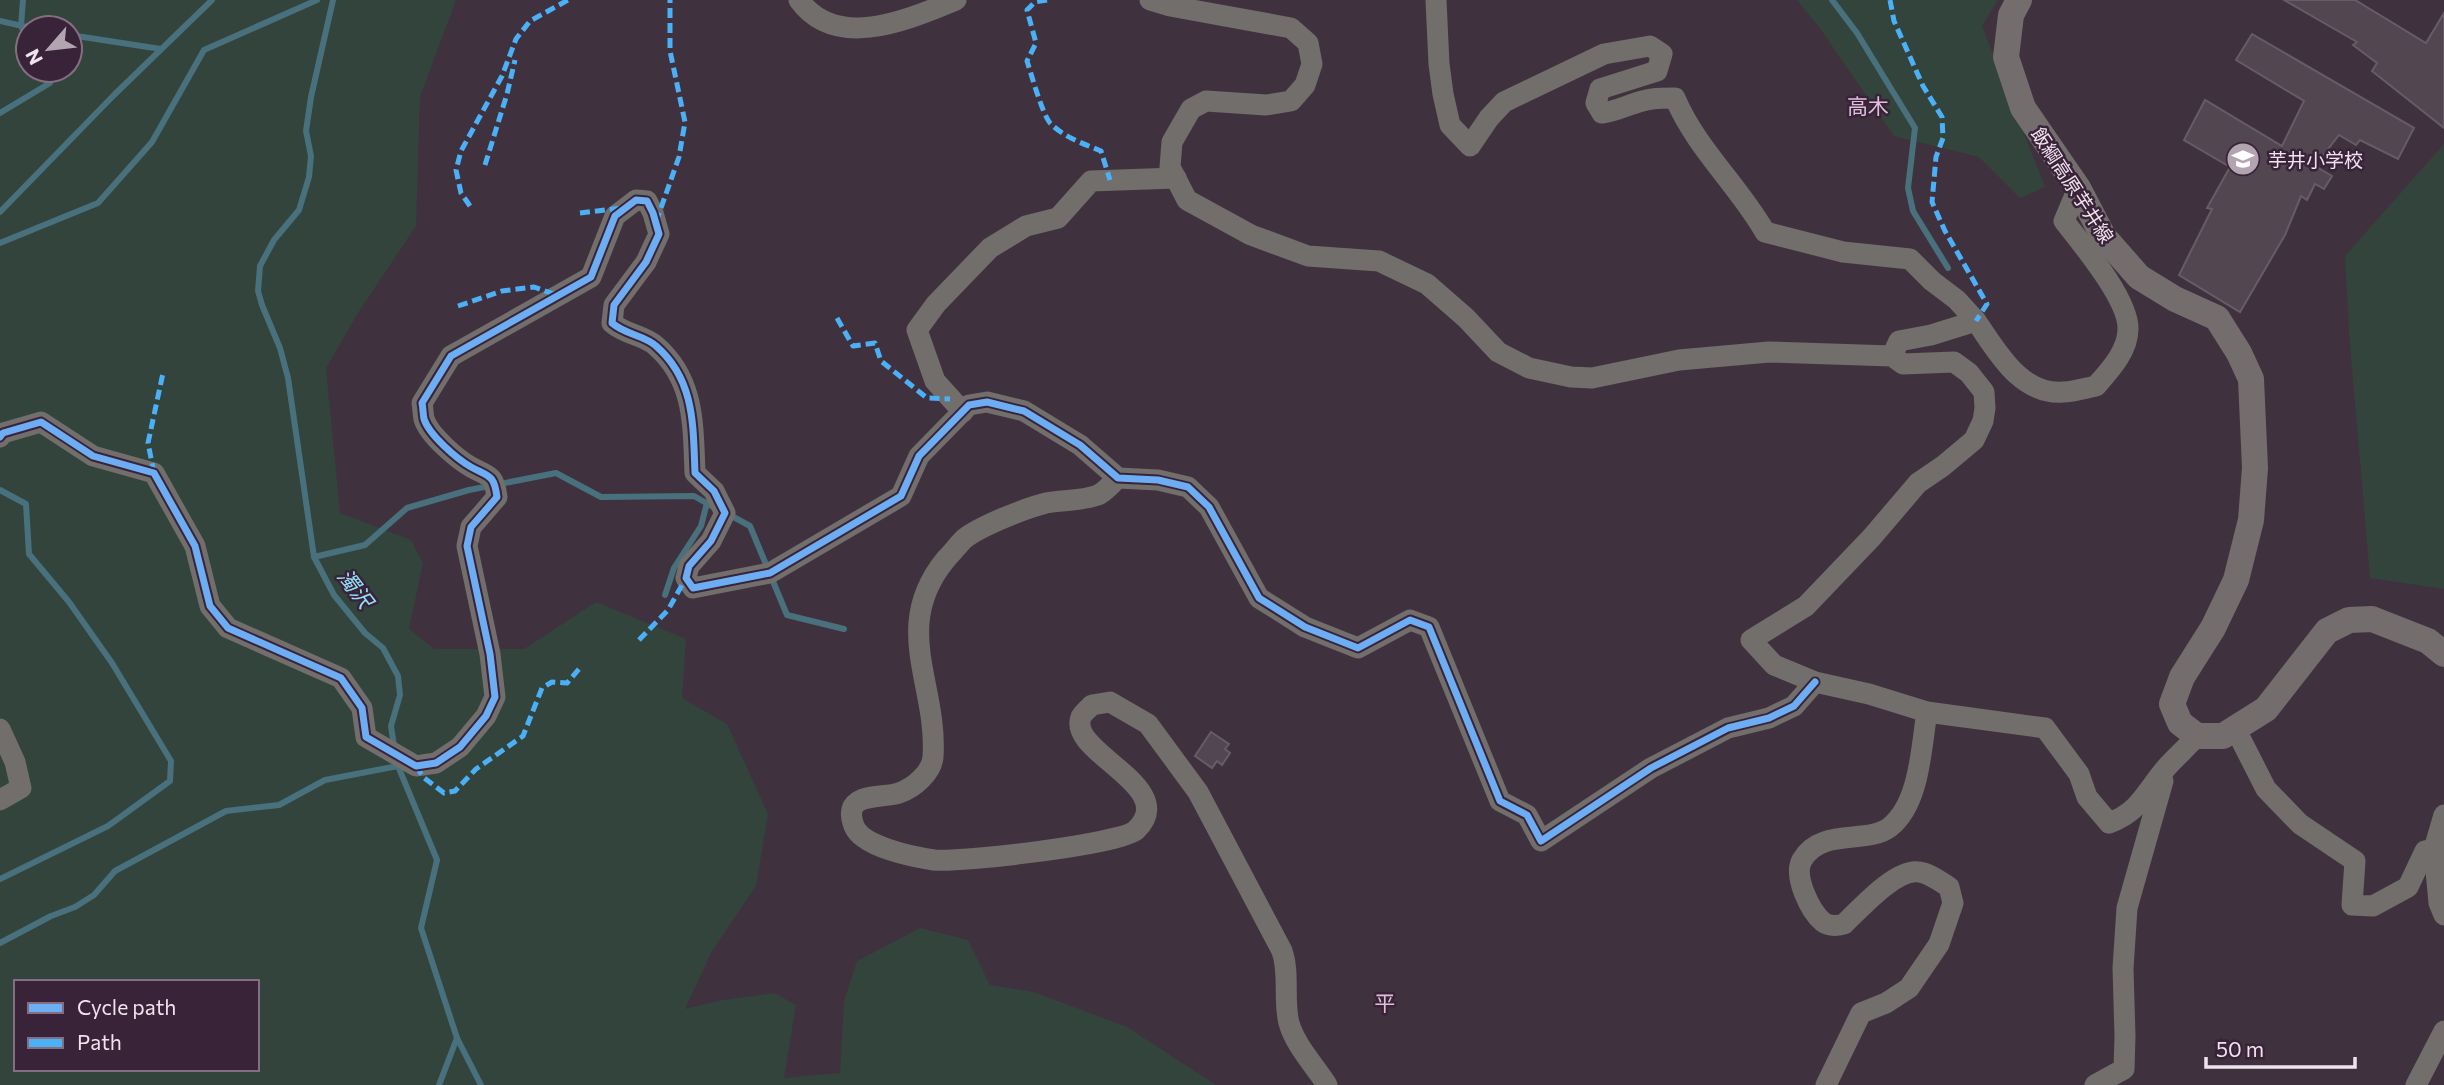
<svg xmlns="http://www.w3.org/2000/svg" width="2444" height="1085" font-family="Commissioner,'Noto Sans JP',sans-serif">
  <rect width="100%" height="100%" fill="#3f323e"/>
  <g fill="#32443b" fill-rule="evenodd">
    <path d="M0,0H456L420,97L416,226L358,313L326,368L340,513L411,540L423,563L409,629L434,649H524L596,602L686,639L682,698L727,724L768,814L756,886L712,951L685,1009L717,1001L774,993L796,1005L784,1078L840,1073L844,1001L857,961L920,928L968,940L990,985L1034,992L1127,1027L1216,1085H0ZM28,28H70V70H28ZM16,982H257V1069H16Z"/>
    <polygon points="1797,0 1998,0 1982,26 2045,187 2020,198 1979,157 1894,136 1819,27"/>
    <polygon points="2444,144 2444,589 2370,578 2349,332 2345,256"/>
  </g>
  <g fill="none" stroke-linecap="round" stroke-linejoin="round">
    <g stroke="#48707d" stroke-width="6">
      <polyline points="23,0 21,26 28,39"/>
      <polyline points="333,0 311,97 306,131 311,156 309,177 299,210 274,240 260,266 258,291 262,305 280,348 288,378 314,557 334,595 365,633 383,648 398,676 400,695 391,726 394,746"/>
      <polyline points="1832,0 1857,33 1915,128 1908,188 1913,211 1948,268"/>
      <polyline points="0,21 31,28"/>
      <polyline points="70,35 161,49"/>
      <polyline points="0,113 50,83 44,70"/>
      <polyline points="0,212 114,95 212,0"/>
      <polyline points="0,243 98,203 152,142 204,50 317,0"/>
      <polyline points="0,490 26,504 29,554 69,602 112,663 171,761 170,781 108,826 0,879"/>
      <polyline points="728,514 750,526 787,615 844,629"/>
      <polyline points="314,557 365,545 407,508 469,490 556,473 601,497 694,496 715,508"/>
      <polyline points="665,595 674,568 701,526 707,503"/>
      <polyline points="398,766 437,860 421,928 457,1038 439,1085"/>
      <polyline points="0,943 51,916 75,907 94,895 115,871 226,811 279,805 325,780 398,766 397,760"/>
      <polyline points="457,1038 481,1085"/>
    </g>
  </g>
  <g fill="#524751" stroke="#675c66" stroke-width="2">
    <polygon points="2284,0 2355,0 2426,43 2444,13 2444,128 2372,71 2377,63 2353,45 2357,42"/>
    <polygon points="2252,34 2414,128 2398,159 2360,140 2356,145 2339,135 2315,166 2332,176 2324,189 2315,184 2307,200 2301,196 2285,235 2240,312 2179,275 2212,209 2207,208 2230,167 2184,140 2205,100 2282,146 2304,101 2236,60"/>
    <polygon points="1211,732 1229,744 1225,749 1230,753 1222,765 1217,761 1212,768 1195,756"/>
  </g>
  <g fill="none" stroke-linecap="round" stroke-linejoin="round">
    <g stroke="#716e6b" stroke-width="21">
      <path d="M799,0C837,52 909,19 956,0"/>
      <path d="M1150,0L1170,6L1291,28L1308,43L1312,64L1305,85L1291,101L1266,105L1206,101L1191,109L1172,142L1170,167L1187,200L1251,235L1308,256L1379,261L1427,284L1466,318L1498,352L1529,368L1571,377L1592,378L1679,360L1769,352L1892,356L1903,364L1954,362L1969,373L1984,392L1985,408L1983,421L1974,440L1943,466L1918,483L1872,537L1806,606L1751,640L1774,665L1815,682L1869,694L1927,712L2045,728L2079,774L2087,797L2109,823C2140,812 2146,791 2166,768C2176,757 2187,747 2197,736"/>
      <path d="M1436,0L1439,64L1443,94L1450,125L1470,146L1489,118L1504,102L1604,54L1650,46L1662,54L1657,71L1600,89L1596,103L1602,113C1620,111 1634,101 1652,99C1660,98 1668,98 1675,98C1696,148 1738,185 1765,232L1843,252L1910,259L1932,281L1957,300L1976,321"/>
      <path d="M1892,356L1899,341L1931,335L1976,321C1997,351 2020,395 2063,392C2074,392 2086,388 2096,386C2110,370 2128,351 2128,329C2129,300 2082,244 2064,221L2078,188"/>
      <polyline points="963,412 935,381 917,330 936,304 990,248 1026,226 1058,218 1091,181 1176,178"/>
      <path d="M0,437L3,433L41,422L93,456L154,473L195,546L210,606L228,628L341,678L362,708L366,737L416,766L436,763L460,747L486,716L495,697L490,654L467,546L471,527L497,497C494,474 489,477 471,467C457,459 429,435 424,419C423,414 423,408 422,403L451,356L591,277L615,216L636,200L647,201L653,213L659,234L646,262L614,305L612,323C626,335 644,335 656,346C695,380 693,425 695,473L714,491L725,513L711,541L689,566L686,578L693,588L770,573L901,496L919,456L969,405L987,402L1024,411L1080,445L1118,478L1158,480L1188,487L1209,507L1259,598L1305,627L1358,648L1410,620L1429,627L1500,801L1527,815L1541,841L1651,768L1728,728L1769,718L1794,706L1815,682"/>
      <path d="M1118,478C1112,483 1105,492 1098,495C1082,501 1062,500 1046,503C1026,508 980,526 964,539C958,545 952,553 946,559C890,627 938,684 933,757C932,772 914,788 899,793C881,799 841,791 854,826C862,847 914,857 934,860C959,863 1122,844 1136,830C1181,786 1067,753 1081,717C1083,713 1089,708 1092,705L1110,702L1148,724L1198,792L1282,951C1290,974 1283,1000 1289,1023C1295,1045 1315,1066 1327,1085"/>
      <polyline points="2235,728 2266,789 2300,824 2355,861 2352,905 2373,906 2408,887 2425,851 2434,849"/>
      <polyline points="0,729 15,762 21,788 0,800"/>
      <polyline points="2444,815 2434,849 2439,903 2444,915"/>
      <path d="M1826,1085L1861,1013L1886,1003L1909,988L1939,944L1953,903L1949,887C1941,882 1929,873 1919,872C1896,868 1860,909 1844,924C1837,926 1830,927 1823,922C1810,911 1793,876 1802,860C1821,827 1867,845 1890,827C1920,803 1921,748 1927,712"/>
      <polyline points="2095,1085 2124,1069 2125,1036 2123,968 2127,908 2163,781"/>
      <polyline points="2416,1085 2444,1031"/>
    </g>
    <polyline stroke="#736e6d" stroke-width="26" points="2019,0 2011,15 2006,57 2023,108 2078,188 2103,236 2139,277 2175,299 2217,318 2239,353 2251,379 2255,468 2251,520 2236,580 2213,628 2182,677 2172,704 2180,723 2197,736 2223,736 2266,709 2327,631 2349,620 2372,619 2428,641 2444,654"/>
    <g stroke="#4cb0f7" stroke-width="5" stroke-dasharray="10 5" stroke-linecap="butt">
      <path d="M1047,0L1035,2L1027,10L1036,43L1027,61C1031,73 1043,117 1051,124C1064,137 1084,144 1101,151L1110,180"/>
      <polyline points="1890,0 1894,21 1923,86 1942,117 1943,138 1936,157 1932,202 1945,231 1987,304 1976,321"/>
      <polyline points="485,165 507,94 515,60"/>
      <polyline points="470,206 461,193 456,170 461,151 502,76 516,39 530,21 568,0"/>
      <polyline points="580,213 622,208"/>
      <polyline points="656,222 679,157 685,122 670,51 670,0"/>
      <polyline points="458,306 502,291 534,287 559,296"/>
      <polyline points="837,318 853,346 875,343 881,361 927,398 950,399"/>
      <polyline points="154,473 148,443 163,373"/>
      <polyline points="639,640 668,610 686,578"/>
      <polyline points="416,766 423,777 444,793 455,791 476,769 523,736 542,688 552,682 567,683 579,669"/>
    </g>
    <defs>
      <path id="cycleway" d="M0,437L3,433L41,422L93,456L154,473L195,546L210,606L228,628L341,678L362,708L366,737L416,766L436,763L460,747L486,716L495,697L490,654L467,546L471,527L497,497C494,474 489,477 471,467C457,459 429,435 424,419C423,414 423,408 422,403L451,356L591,277L615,216L636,200L647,201L653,213L659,234L646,262L614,305L612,323C626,335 644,335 656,346C695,380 693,425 695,473L714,491L725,513L711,541L689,566L686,578L693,588L770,573L901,496L919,456L969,405L987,402L1024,411L1080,445L1118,478L1158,480L1188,487L1209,507L1259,598L1305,627L1358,648L1410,620L1429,627L1500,801L1527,815L1541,841L1651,768L1728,728L1769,718L1794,706L1815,682"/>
    </defs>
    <use href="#cycleway" stroke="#392338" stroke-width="11"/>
    <use href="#cycleway" stroke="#6dadf4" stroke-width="7"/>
  </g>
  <defs>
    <symbol id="school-disc" viewBox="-11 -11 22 22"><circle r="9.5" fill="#b3a4b1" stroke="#392338"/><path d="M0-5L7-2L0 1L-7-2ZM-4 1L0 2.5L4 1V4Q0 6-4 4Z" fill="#fff"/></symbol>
  </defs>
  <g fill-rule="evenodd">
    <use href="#school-disc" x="2224" y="140" width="38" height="38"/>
  </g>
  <g text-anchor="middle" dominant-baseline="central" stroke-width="5" stroke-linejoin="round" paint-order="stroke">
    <g font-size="19" fill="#f1e2ef" stroke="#392338" text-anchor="start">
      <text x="2268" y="159">芋井小学校</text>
    </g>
    <g font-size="19" fill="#f1e2ef" stroke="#392338">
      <text transform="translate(2073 185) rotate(57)">飯綱高原芋井線</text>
    </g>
    <g font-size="21" fill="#ddc0da" stroke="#392338">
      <text x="1868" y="105">高木</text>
      <text x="1385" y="1002">平</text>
    </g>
    <g font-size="21" font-style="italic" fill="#93e1f8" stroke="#392338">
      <text transform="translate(356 588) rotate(53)">濁沢</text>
    </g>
  </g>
  <rect x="14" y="980" width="245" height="91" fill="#392338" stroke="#836f81" stroke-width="2"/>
  <rect x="28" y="1003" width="35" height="10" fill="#6dadf4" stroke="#836f81" stroke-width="2"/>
  <text x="77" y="1015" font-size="21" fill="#f1e2ef">Cycle path</text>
  <rect x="28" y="1038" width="35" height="10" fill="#4cb0f7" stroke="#836f81" stroke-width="2"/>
  <text x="77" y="1050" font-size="21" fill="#f1e2ef">Path</text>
  <g transform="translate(49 49) rotate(242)"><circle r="33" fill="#392338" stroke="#836f81" stroke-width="2"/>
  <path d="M0-5L12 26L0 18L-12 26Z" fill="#b3a4b1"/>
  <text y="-10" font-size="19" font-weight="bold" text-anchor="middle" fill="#f1e2ef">N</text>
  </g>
  <path d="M2206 1057v10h149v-10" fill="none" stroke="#f1e2ef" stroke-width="3.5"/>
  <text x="2216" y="1057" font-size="21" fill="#f1e2ef" stroke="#392338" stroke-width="5" paint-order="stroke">50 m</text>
</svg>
